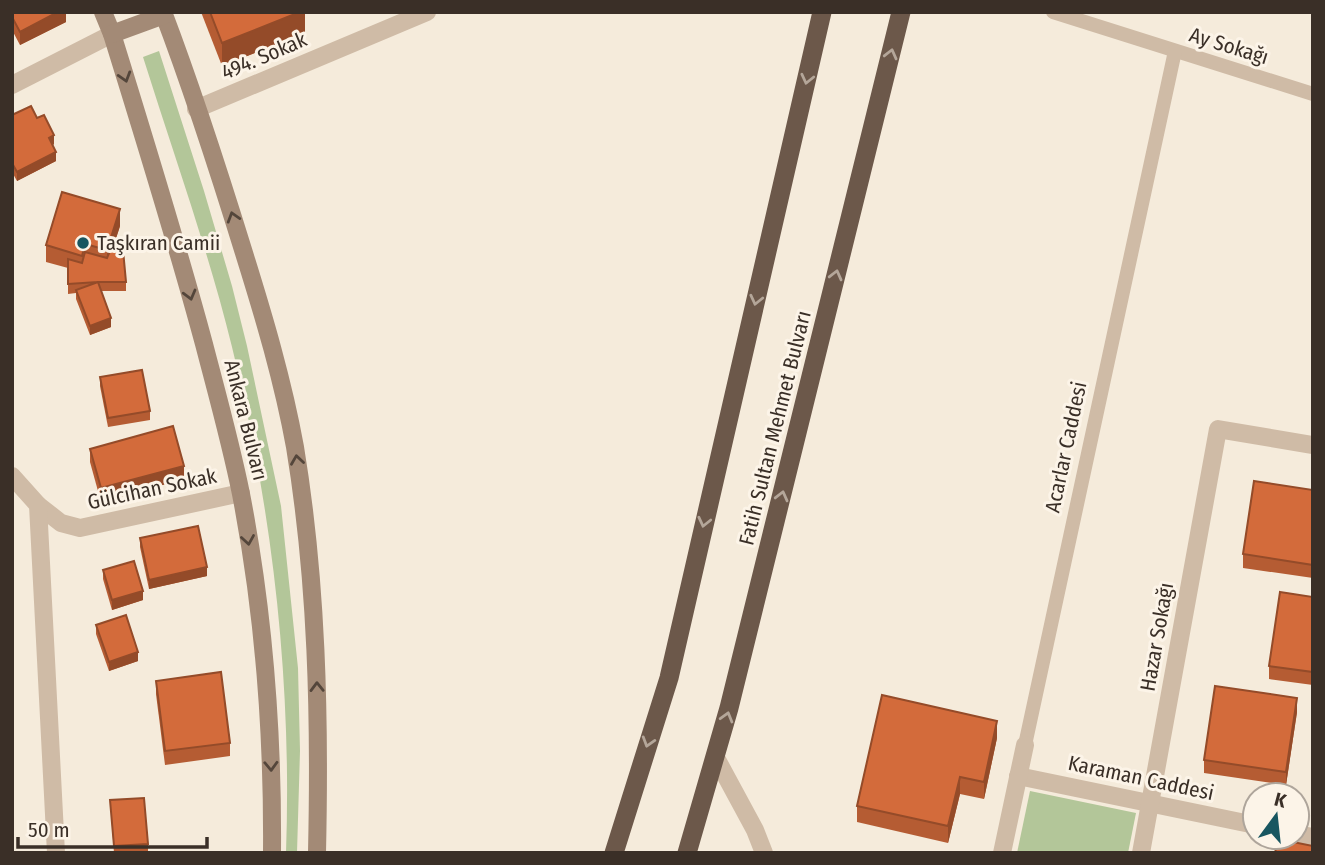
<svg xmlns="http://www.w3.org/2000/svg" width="1325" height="865" font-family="'Fira Sans Condensed',sans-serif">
  <rect width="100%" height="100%" fill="#f5ebdb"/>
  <g fill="#b3c699">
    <path d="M159,51L204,191L232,286L247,346L281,506L298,668L300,751L297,853H286C292,682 273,513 232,347C208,249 173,153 143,57Z"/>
    <polygon points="1030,791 1136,813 1128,853 1017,853"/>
  </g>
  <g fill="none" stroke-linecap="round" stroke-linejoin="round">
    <g stroke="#cfbba6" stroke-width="14">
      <polyline points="1053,12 1313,94"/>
      <polyline points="1025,745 1175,51"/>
    </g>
    <g stroke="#cfbba6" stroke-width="18">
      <polyline points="196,109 427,12"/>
      <polyline points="38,505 61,523 80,528 241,493"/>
      <polyline points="715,756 755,830 764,853"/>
      <polyline points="1018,776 1255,825"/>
      <polyline points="1297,834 1313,837"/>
      <polyline points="1002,853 1025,745"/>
      <polyline points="1141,853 1218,429 1313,445"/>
    </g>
    <g stroke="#cfbba6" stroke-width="18">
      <polyline points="12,85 112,34"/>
      <polyline points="12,476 38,505 56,853"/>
    </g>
    <g stroke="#a38a76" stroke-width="18">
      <path d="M103,12L112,34C144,137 176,240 204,344C217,394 231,444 241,494C264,613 273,732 272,853"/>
      <path d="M163,12C193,91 219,172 244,253C264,317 283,381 295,447C317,581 320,717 317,853"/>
      <polyline points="112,34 164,15"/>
    </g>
    <g stroke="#6c584a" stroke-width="19">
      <polyline points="614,853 669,678 822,12"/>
      <polyline points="687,853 729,708 901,12"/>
    </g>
  </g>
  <g fill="#b55c33">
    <polygon points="12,12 66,12 66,22 20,45 12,30"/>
    <polygon points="201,12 305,12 305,33 222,66"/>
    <polygon points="12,115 37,118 54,144 53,145 56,161 17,181 12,172"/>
    <polygon points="120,226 112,250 126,282 126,291 101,291 111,327 90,335 76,299 76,293 68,294 68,268 46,262 46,245"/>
    <polygon points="100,377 150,411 150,420 108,427 100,386"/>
    <polygon points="90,449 184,479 101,502 90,462"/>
    <polygon points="1313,490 1313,578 1243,568 1243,554"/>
    <polygon points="140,538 207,576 149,589 140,547"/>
    <polygon points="103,570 143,600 112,610 103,579"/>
    <polygon points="1313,597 1313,685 1269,679 1269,666"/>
    <polygon points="96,625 138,661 109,671 96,634"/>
    <polygon points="156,681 230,743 230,756 165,765 156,694"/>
    <polygon points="1297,712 1286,785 1204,773 1204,760"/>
    <polygon points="997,738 984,799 960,794 948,843 857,822 857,806"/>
    <polygon points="110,800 148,844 148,853 114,853"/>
  </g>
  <g fill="#944b29">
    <polygon points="58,12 66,12 66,22 20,45 20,32"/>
    <polygon points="300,12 305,12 305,33 222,66 222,43"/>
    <polygon points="54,135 54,144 49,147 49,138"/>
    <polygon points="56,152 56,161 17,181 17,172"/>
    <polygon points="120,209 120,226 107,267 107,250"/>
    <polygon points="111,318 111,327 90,335 90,326"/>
    <polygon points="184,466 184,479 101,502 101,488"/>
    <polygon points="207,567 207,576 149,589 149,580"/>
    <polygon points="143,591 143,600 112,610 112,600"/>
    <polygon points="138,652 138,661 109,671 109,662"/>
    <polygon points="1297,698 1297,712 1286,785 1286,772"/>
    <polygon points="997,721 997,738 984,799 984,782"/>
    <polygon points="960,777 960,794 948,843 948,826"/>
  </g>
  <g fill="#d36b3b" stroke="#944b29" stroke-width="2">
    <polygon points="12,12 58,12 20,32 12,17"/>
    <polygon points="210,12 300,12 222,43"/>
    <polygon points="31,106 37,118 44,115 54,135 49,138 56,152 17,172 12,163 12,115"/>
    <polygon points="62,192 120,209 107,250 85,244 82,256 46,245"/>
    <polygon points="123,250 126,282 98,282 111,318 90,326 76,290 98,282 68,284 68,259 82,263 85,252 107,258 110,251"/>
    <polygon points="142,370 150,411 108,418 100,377"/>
    <polygon points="173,426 184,466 101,488 90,449"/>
    <polygon points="1254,481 1313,490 1313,565 1243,554"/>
    <polygon points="198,526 207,567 149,580 140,538"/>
    <polygon points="134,561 143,591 112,600 103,570"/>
    <polygon points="1280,592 1313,597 1313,672 1269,666"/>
    <polygon points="126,615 138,652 109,662 96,625"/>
    <polygon points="221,672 230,743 165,751 156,681"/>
    <polygon points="1215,686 1297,698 1286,772 1204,760"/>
    <polygon points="882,695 997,721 984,782 960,777 948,826 857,806"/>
    <polygon points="144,798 148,844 114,846 110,800"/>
    <polygon points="1278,839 1313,846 1313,853 1275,853"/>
  </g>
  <defs><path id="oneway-chevron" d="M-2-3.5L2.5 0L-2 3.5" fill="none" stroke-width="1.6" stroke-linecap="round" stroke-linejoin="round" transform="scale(1.75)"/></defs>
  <g stroke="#b4a699">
    <use href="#oneway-chevron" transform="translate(891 54) rotate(-76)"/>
    <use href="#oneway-chevron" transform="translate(807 79) rotate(103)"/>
    <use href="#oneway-chevron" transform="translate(836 275) rotate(-76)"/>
    <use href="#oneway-chevron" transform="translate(756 300) rotate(103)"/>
    <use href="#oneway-chevron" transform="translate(782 496) rotate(-76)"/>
    <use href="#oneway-chevron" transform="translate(704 522) rotate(103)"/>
    <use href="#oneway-chevron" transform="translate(727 717) rotate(-74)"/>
    <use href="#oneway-chevron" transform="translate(648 742) rotate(107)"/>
  </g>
  <g stroke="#54463b">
    <use href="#oneway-chevron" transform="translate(125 77) rotate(73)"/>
    <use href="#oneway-chevron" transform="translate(233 217) rotate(-107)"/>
    <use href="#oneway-chevron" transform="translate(190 295) rotate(75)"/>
    <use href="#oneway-chevron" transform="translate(297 460) rotate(-98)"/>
    <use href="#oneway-chevron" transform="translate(248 540) rotate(81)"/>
    <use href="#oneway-chevron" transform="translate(317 687) rotate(-91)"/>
    <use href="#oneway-chevron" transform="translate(271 766) rotate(88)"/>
  </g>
  <circle fill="#185660" stroke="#fcf4e8" stroke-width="2.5" cx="83" cy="243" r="7"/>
  <g text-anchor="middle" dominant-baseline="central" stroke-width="6" stroke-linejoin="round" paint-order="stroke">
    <g font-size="21" fill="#3a2f27" stroke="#fcf4e8">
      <text transform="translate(1229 46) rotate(17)">Ay Sokağı</text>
      <text transform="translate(264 56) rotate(-23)">494. Sokak</text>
      <text transform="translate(246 420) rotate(76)">Ankara Bulvarı</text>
      <text transform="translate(775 428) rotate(-76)">Fatih Sultan Mehmet Bulvarı</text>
      <text transform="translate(1066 447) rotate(-78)">Acarlar Caddesi</text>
      <text transform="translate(152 489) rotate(-12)">Gülcihan Sokak</text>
      <text transform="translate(1157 637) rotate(-80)">Hazar Sokağı</text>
      <text transform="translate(1141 778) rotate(12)">Karaman Caddesi</text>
    </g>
    <g font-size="21" fill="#3a2f27" stroke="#fcf4e8" text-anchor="start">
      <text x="97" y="243">Taşkıran Camii</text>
    </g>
  </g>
  <rect width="1325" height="865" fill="none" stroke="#3a2f27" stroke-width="28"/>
  <g transform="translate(1276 816) rotate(15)"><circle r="33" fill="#fcf4e8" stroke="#aea59b" stroke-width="2"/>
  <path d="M0-5L12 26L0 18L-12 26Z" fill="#185660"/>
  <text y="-10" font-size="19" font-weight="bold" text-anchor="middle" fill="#3a2f27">K</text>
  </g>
  <path d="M18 837v10h189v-10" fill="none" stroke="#3a2f27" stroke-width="3.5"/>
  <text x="28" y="837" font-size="21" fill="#3a2f27" stroke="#fcf4e8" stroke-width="5" paint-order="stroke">50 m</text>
</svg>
